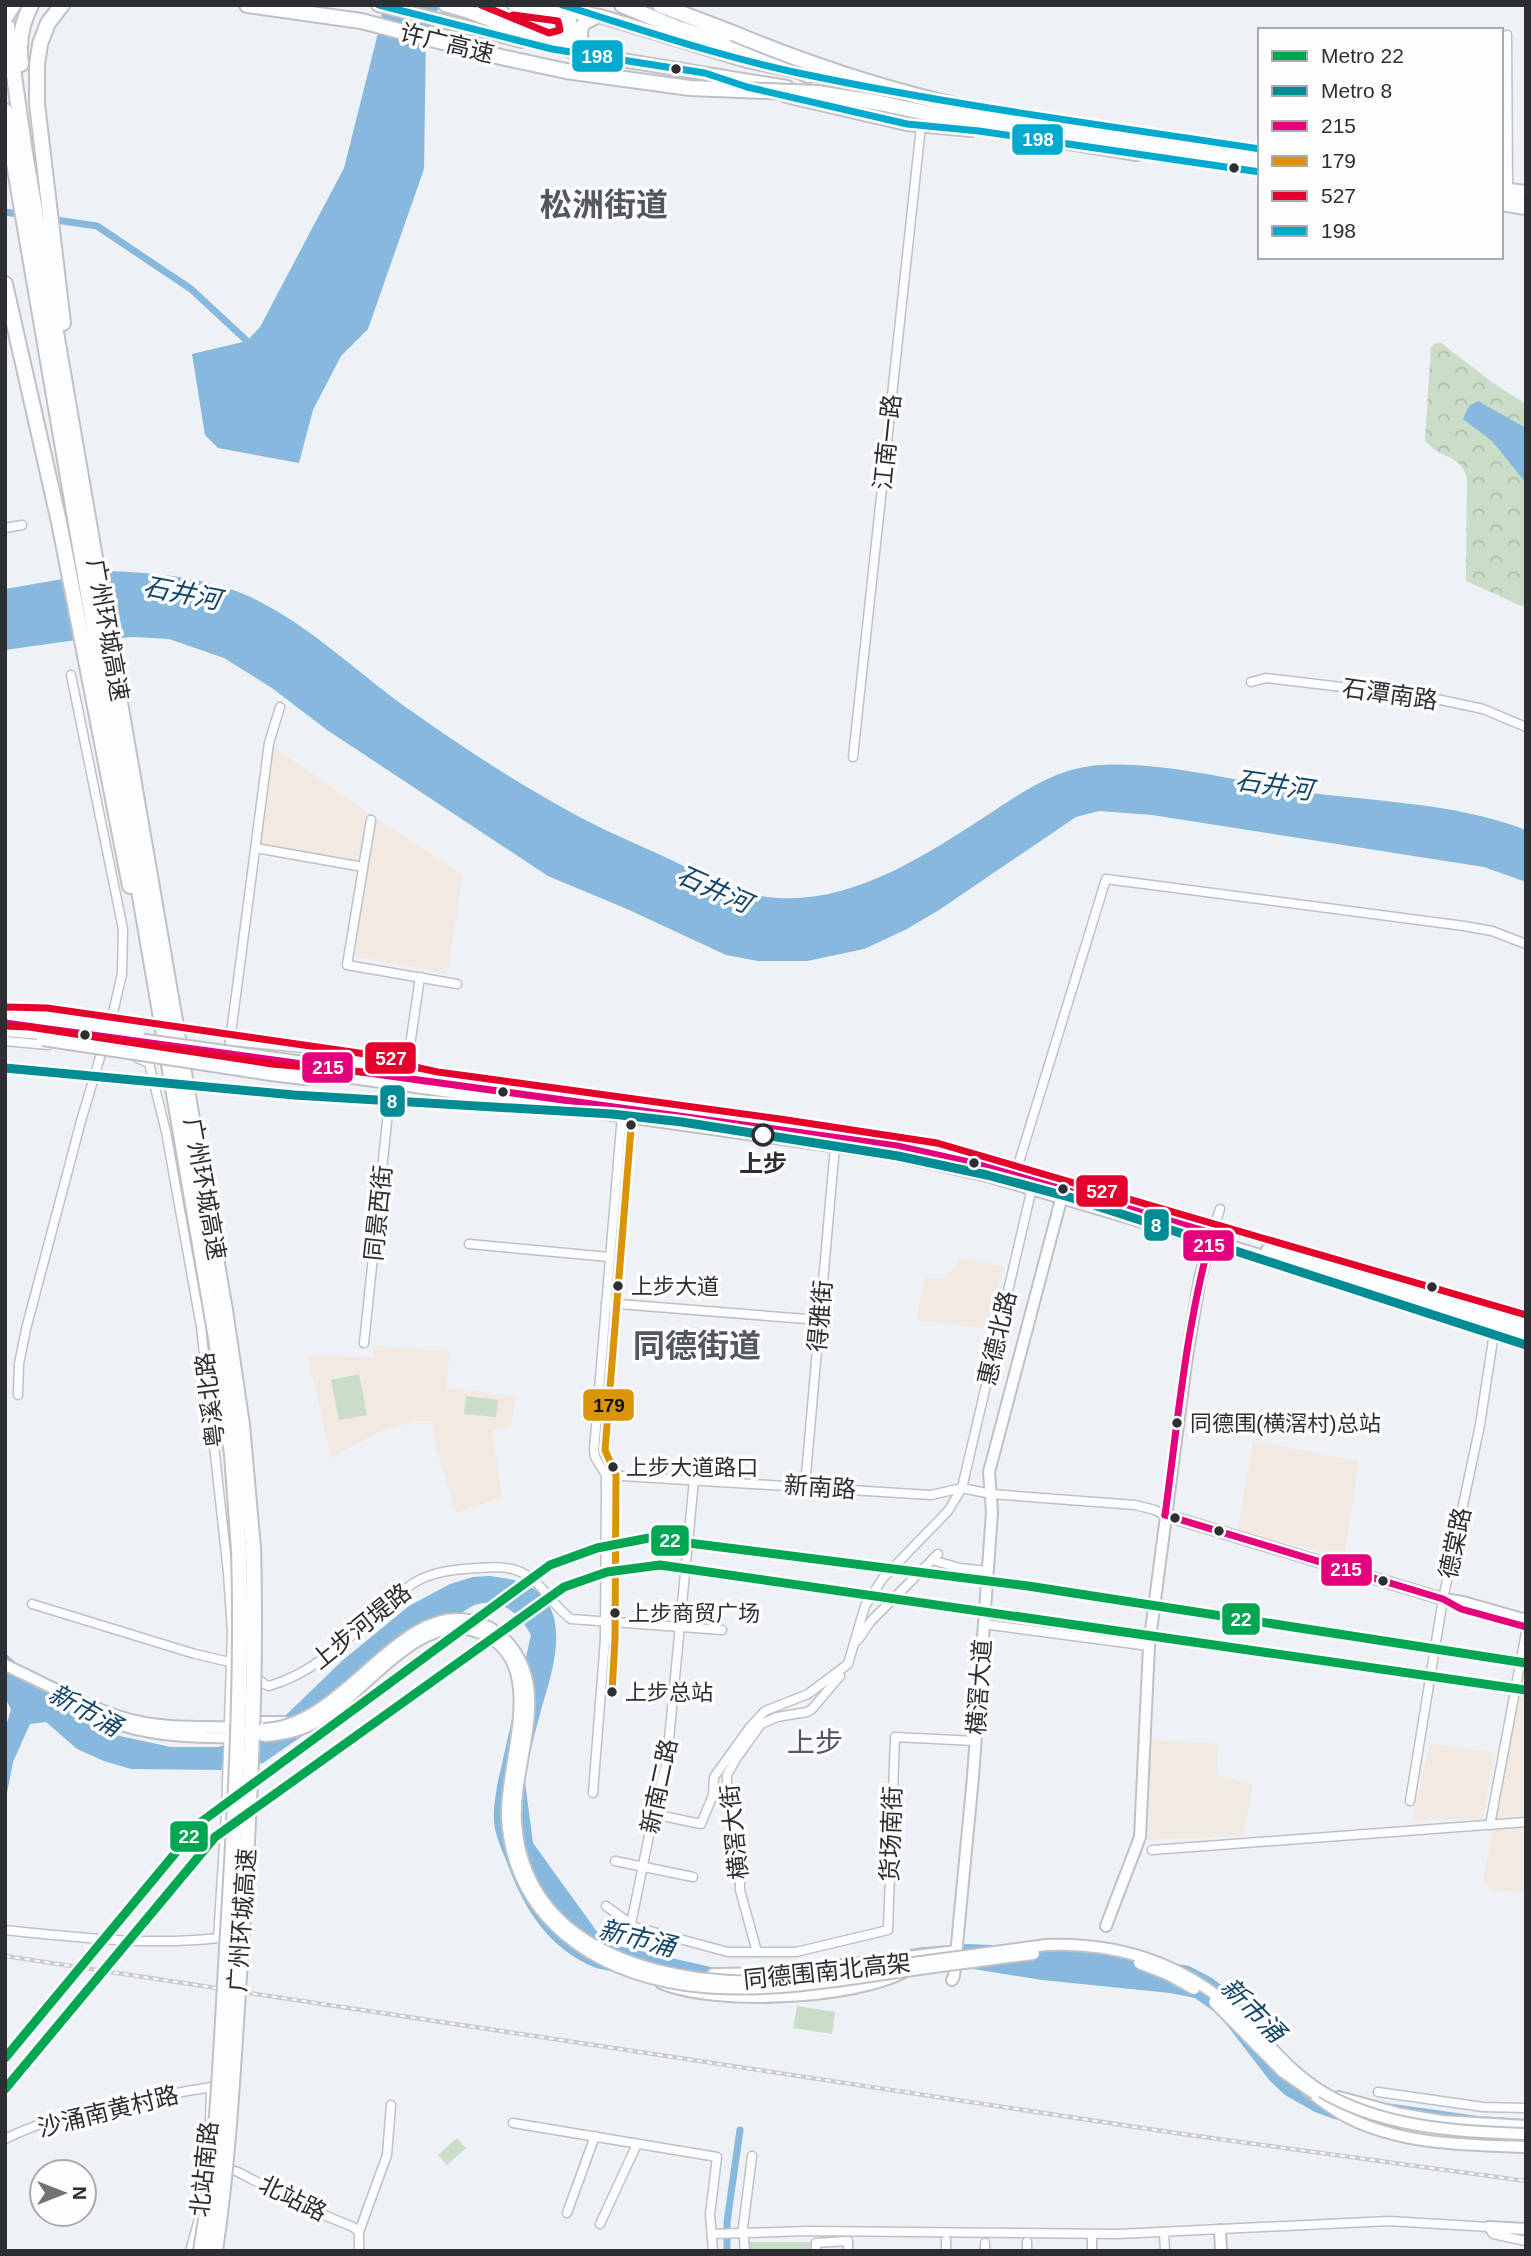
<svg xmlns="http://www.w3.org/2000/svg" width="1531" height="2256" font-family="Arial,'Noto Sans SC',sans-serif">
  <defs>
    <pattern id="park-crowns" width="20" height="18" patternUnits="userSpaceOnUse" patternTransform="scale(1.75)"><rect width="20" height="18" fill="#caddc8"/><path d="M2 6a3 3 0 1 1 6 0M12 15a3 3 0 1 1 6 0" fill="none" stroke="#aebeac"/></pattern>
  </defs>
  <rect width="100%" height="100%" fill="#eef1f6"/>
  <g fill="#f2e9e3">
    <polygon points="271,745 374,817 463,875 447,974 354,956 367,863 259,845"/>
    <polygon points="961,1258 1004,1267 987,1329 916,1320 925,1277 944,1280"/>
    <polygon points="375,1345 449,1352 447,1388 516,1396 511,1426 492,1430 502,1497 456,1513 435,1444 432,1421 414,1421 379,1432 331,1458 308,1356 373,1357"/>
    <polygon points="1253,1441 1359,1461 1344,1558 1238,1530"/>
    <polygon points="1526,1651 1526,1893 1491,1890 1483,1881"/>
    <polygon points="1430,1743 1494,1753 1483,1819 1412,1820"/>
  </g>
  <polygon fill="#f1eae2" points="1150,1740 1218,1743 1217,1775 1253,1784 1243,1836 1148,1840"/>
  <path fill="url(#park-crowns)" d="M1436,343H1441L1493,383L1526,404V608L1466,581L1467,478C1461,453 1439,460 1425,440L1431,347Z"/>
  <g fill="#caddc8">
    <polygon points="359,1374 367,1415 339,1420 331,1380"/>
    <polygon points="466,1396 498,1400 496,1417 464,1414"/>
    <polygon points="797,2006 835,2012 832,2034 793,2028"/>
    <polygon points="457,2138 466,2148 447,2165 438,2155"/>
    <rect x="750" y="2242" width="64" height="9"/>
  </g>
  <g fill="#87b8de">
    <polygon points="383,5 440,5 426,35 424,169 368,329 341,356 313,410 299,463 218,448 205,435 192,354 247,341 260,327 344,168 381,21"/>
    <polygon points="1478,401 1526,428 1526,483 1492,441 1463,419 1469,406"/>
    <path d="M109,571C156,573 203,577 246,595C309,623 360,676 417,715C467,750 520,785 574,814C603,830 635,843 665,857C690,868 717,885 743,892C832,917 915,862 986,816C1012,799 1045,776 1075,769C1133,754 1236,781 1297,791C1373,802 1454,802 1526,830V882L1484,867L1152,815L1099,811L1076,817L939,910L905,930L864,949L807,961H758L726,955L627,909L548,876L327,730L272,688L224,658L169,639L135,637L69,641L5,650V589Z"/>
    <path d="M490,1576C503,1578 515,1579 527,1585C576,1609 551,1675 540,1714C535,1731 531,1749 527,1767L525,1782L533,1843L598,1933L614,1945L711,1967L759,1973L924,1947L966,1944L1042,1947L1134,1956L1189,1966L1212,1978L1228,1990L1247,2010L1300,2070L1332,2090L1365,2100L1478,2116L1526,2119V2135L1381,2128L1334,2119L1315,2112L1285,2095L1270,2081L1219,2015L1195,1998L1170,1993L1042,1980L967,1968L915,1973L849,1989L769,2004L754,2003L596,1968C547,1948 523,1907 506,1860C502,1850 497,1839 495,1829C492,1815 495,1800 497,1786L531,1635C520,1615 503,1598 478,1604C472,1605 468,1609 463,1612C458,1614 452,1615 447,1616L328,1718L263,1763L223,1770L131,1769L104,1761L77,1749L46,1722L30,1724L13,1762L5,1803V1730L11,1709L5,1698V1653L81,1720L120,1736L171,1747H218L246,1739L286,1715L343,1660L409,1606L450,1584L473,1577Z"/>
  </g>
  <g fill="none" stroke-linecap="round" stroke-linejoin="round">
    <g stroke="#87b8de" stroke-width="7">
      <polyline points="5,212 24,215"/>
      <polyline points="49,219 97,226 191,289 247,341"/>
      <polyline points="727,2251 727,2222 740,2130"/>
    </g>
    <defs>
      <g id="street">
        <polyline points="1507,35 1508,184"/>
        <polyline points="5,528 22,525"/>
        <polyline points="1251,682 1266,678 1427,697 1483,709 1526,727"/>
        <polyline points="853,757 921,126"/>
        <polyline points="371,820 347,965 457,984"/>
        <polyline points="256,848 363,867"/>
        <polyline points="5,1011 26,1010 112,1017"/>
        <polyline points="5,1041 48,1045"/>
        <polyline points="230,1041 269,743 280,707"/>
        <polyline points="407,1066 420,977"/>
        <polyline points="234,1067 227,1062 230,1041 314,1049 399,1062 407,1066 414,1075"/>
        <polyline points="1015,1175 1106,879 1464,926 1492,931 1526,944"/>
        <polyline points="1212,1233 1220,1209"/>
        <polyline points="469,1244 609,1257"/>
        <polyline points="606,1303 819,1320"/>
        <polyline points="364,1343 391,1083 386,1085"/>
        <polyline points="18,1395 19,1364 26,1329 81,1121 112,1017 122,974 123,929 71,675"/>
        <polyline points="606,1475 931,1495 962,1488 991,1494 1135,1505 1155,1510 1165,1515"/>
        <polyline points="805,1486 835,1146"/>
        <polyline points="932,1560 960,1568 987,1571"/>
        <polyline points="32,1604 195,1654 234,1663"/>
        <polyline points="983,1624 1149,1646"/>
        <polyline points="858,1640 871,1621 938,1554"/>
        <path d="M254,1675L264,1684L269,1686C315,1673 348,1638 383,1608C394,1599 404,1588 417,1581C436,1571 457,1569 479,1568C493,1567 508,1566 521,1572C543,1583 552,1605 571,1619L722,1630"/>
        <polyline points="593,1793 605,1639 606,1475 595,1457 594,1450 622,1115"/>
        <polyline points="1410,1801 1443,1599 1480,1425 1495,1326"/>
        <polyline points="653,1814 701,1824 713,1795 714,1777 750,1727 765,1711 808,1694 848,1664 865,1606 883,1578 948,1511 962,1488 1032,1188"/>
        <polyline points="1490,1825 1526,1632"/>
        <polyline points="1152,1850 1526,1822"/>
        <polyline points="615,1861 693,1877"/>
        <polyline points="606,1906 635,1927 728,1952 796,1952 888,1930 895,1737 975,1741"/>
        <polyline points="631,1924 653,1816 667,1760 694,1480"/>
        <path d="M5,1930C72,1937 151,1946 218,1938L226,1814L232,1631L228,1573L201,1327L166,1132L149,1063L137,1058"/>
        <polyline points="757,1952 740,1890 740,1845 727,1789 727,1775 736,1759 761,1724 777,1717 807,1712 812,1709 840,1676"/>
        <polyline points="1378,2092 1483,2107 1526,2108"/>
        <polyline points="513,2123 717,2157 710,2214 713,2251"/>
        <path d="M5,2139C68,2108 143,2099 211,2087L210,2123"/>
        <polyline points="224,2168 238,2172 307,2208 353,2227 359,2232 359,2251"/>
        <polyline points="567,2213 595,2136"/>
        <polyline points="600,2224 637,2144"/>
        <polyline points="359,2232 387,2155 391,2105"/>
        <polyline points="1164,2233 1165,2251"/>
        <polyline points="712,2234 808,2231 1118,2234 1389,2221 1489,2227 1493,2234 1526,2241"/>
        <polyline points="1092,2234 1092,2251"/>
        <polyline points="190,2251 199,2219"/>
        <polyline points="745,2251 743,2228 752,2156"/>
        <polyline points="816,2251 816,2243 848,2241 848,2251"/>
        <polyline points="946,2251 946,2240"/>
        <polyline points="985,2251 985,2243"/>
        <polyline points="1027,2251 1027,2242"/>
      </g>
      <g id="secondary">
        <polyline points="1165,1515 1443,1599 1463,1602 1526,1620"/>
        <path d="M5,1665C45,1683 98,1714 140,1722C173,1729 209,1726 243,1728"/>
        <path d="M66,1701C84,1709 102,1719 121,1725C160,1737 202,1738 243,1737"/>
        <polyline points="248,1722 284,1722"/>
        <polyline points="1106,1926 1140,1837 1149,1646 1187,1356 1200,1278 1212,1233"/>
        <polyline points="713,1974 777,1973 957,1951"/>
        <polyline points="952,1980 954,1976 973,1777 992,1512 989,1472 1062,1196"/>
        <path d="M661,1983C715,2006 850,1999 902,1973"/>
        <path d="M1307,2090C1320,2099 1333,2110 1347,2117C1401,2145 1467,2145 1526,2147"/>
        <polyline points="1339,2097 1401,2114 1442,2121 1526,2126"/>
        <polyline points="1489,2227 1526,2229"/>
        <polyline points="1220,2230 1221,2251"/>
      </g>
      <g id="primary">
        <polyline points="378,5 522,41"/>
        <polyline points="445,5 469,12 573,52 787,87"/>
        <polyline points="514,5 600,16 747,61 862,85"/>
        <path d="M551,44L566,41C574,31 572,21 564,11"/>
        <path d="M592,56C582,46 578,38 583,24L599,16"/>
        <polyline points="786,96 907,124 971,130"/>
        <polyline points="965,126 1137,154"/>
        <polyline points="5,1017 46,1018"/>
        <polyline points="5,1030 43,1033"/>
        <polyline points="326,1058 400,1070 416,1078"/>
        <polyline points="324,1073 894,1154 991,1176 1526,1335"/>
        <polyline points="630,1108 897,1146 944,1155"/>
        <polyline points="1268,1250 1526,1326"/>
      </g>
      <g id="highway">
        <polyline points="62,5 48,23 40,44 37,65 37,104 63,323"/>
        <polyline points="247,5 361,21"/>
        <polyline points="622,5 677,28 767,56 808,75"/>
        <polyline points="660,5 733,33"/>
        <polyline points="5,12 25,153 225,1310 242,1425 253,1548"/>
        <path d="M21,64C18,43 21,24 31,5"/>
        <polyline points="5,111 216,1338 232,1454 239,1550"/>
        <polyline points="1501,190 1526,193"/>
        <polyline points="1501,203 1526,207"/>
        <polyline points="5,284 59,522 130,886"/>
      </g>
    </defs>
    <use href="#street" stroke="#bfc1c4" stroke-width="11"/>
    <use href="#secondary" stroke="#bfc1c4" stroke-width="14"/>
    <use href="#primary" stroke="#bfc1c4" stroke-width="16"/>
    <use href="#highway" stroke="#bfc1c4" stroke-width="18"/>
    <use href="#street" stroke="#fcfdfe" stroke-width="8"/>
    <use href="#secondary" stroke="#fcfdfe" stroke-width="10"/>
    <use href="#primary" stroke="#fcfdfe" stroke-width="12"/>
    <use href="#highway" stroke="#fcfdfe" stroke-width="14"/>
    <defs>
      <polyline id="rail" points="5,1956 1182,2134 1526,2181"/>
    </defs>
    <use href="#rail" stroke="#cbcccd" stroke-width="4.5"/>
    <use href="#rail" stroke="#fdfdfd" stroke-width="2" stroke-dasharray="5" stroke-linecap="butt"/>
    <defs>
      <g id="secondary-bridge">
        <path d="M263,1729C343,1727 396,1607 468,1620C501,1626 523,1654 528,1686C534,1732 513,1777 516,1823C525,1957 677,1989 787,1980L1046,1945C1123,1942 1190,1966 1245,2020C1273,2049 1296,2079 1333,2098C1392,2128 1460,2132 1526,2134"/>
        <path d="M263,1736C283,1735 302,1731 319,1720C363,1695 416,1615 471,1630C554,1652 505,1759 507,1816C512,1917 593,1972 686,1985C753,1994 818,1984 884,1974C934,1967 984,1960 1034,1954"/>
        <polyline points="1139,1963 1167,1974 1194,1989"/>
        <polyline points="1214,2002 1283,2072 1315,2094"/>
      </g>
      <g id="primary-bridge">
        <polyline points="46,1018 138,1032"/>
        <polyline points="44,1027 325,1066"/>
        <polyline points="43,1039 271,1074 304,1078 324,1077"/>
      </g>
      <g id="highway-bridge">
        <polyline points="5,18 13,5"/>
        <polyline points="361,21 501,57 566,71 690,88 817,93 880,103 964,121 1260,166"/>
        <path d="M733,33C812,66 892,92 976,110L1260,153"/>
        <path d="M201,2251C218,2151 221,2050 227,1949C235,1816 243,1683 239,1550"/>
        <path d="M215,2251C230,2149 234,2047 241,1945C249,1812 257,1681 253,1548"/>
      </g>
    </defs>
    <use href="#secondary-bridge" stroke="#bfc1c4" stroke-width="14" stroke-linecap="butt"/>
    <use href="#primary-bridge" stroke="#bfc1c4" stroke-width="16" stroke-linecap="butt"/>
    <use href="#highway-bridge" stroke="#bfc1c4" stroke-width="18" stroke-linecap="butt"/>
    <use href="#secondary-bridge" stroke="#fcfdfe" stroke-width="10"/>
    <use href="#primary-bridge" stroke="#fcfdfe" stroke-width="12"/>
    <use href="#highway-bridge" stroke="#fcfdfe" stroke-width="14"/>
    <defs>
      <g id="bus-1">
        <path d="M5,1023L897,1146L973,1163L1212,1233C1186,1325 1178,1420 1165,1515"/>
        <polyline points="1165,1515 1443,1599 1461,1609 1526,1627"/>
      </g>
      <polyline id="bus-2" points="612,1692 615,1639 616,1475 605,1450 632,1116"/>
      <g id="bus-3">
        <polyline points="481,5 549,33 560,30 558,21 513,15"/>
        <polyline points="5,1007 47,1008 352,1052 403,1060 419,1068 438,1072 780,1119 937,1143 1526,1315"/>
        <polyline points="5,1026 29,1027 272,1064 363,1072"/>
      </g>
      <g id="bus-4">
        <polyline points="379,5 552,49 705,73 747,87 907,124 979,131 1260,172"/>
        <path d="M562,5C643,30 724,58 808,75C957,106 1109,126 1260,149"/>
      </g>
    </defs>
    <use href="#bus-1" stroke="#fdfdfd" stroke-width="12"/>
    <use href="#bus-2" stroke="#fdfdfd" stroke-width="12"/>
    <use href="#bus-3" stroke="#fdfdfd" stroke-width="12"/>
    <use href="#bus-4" stroke="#fdfdfd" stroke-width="12"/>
    <use href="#bus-1" stroke="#e5007d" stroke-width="7"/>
    <use href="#bus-2" stroke="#d99408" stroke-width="7"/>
    <use href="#bus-3" stroke="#e4002b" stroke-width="7"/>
    <use href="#bus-4" stroke="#00a9ce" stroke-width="7"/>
    <defs>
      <g id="metro-1">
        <polyline points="5,2058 201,1822 550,1565 597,1548 649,1538 1028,1586 1526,1663"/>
        <polyline points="5,2089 215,1837 564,1587 607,1572 660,1565 1526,1690"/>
      </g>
      <polyline id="metro-2" points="5,1068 294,1095 612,1114 682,1122 898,1156 987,1175 1069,1197 1526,1345"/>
    </defs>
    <use href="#metro-1" stroke="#fdfdfd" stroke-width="14"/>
    <use href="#metro-2" stroke="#fdfdfd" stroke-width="14"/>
    <use href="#metro-1" stroke="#00a651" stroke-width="9"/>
    <use href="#metro-2" stroke="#008c95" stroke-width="9"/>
  </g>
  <g fill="#2c2e32" stroke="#fdfdfd" stroke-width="2.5">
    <circle cx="676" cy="69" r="6"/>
    <circle cx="1234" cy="168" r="6"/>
    <circle cx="85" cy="1035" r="6"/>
    <circle cx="503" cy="1092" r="6"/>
    <circle cx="631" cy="1125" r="6"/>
    <circle cx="974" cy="1163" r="6"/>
    <circle cx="1063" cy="1189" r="6"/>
    <circle cx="618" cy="1286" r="6"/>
    <circle cx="1432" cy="1287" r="6"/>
    <circle cx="1177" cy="1423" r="6"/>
    <circle cx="613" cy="1467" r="6"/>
    <circle cx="1175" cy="1518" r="6"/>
    <circle cx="1219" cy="1531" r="6"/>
    <circle cx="1383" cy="1581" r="6"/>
    <circle cx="615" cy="1613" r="6"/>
    <circle cx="612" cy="1692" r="6"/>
  </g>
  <circle fill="#fdfdfd" stroke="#2c2e32" stroke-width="3.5" cx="763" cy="1135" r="10"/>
  <g text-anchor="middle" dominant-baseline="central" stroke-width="7" stroke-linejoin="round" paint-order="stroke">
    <g font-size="22" fill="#2c2e32" stroke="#fdfdfd" text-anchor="start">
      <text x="631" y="1286">上步大道</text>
      <text x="1190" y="1423">同德围(横滘村)总站</text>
      <text x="626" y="1467">上步大道路口</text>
      <text x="628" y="1613">上步商贸广场</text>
      <text x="625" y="1692">上步总站</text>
    </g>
    <g font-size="24" fill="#2c2e32" stroke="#fdfdfd">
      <text transform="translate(447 43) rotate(14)">许广高速</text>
      <text transform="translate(887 442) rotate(-84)">江南一路</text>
      <text transform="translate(108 630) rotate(80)">广州环城高速</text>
      <text transform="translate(1390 694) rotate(8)">石潭南路</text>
      <text transform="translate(205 1189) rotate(80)">广州环城高速</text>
      <text transform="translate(378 1213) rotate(-84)">同景西街</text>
      <text transform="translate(820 1316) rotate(-85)">得雅街</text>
      <text transform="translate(997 1338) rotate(-77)">惠德北路</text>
      <text transform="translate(210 1400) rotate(-97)">粤溪北路</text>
      <text transform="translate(820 1487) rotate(4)">新南路</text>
      <text transform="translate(1455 1543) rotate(-78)">德棠路</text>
      <text transform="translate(361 1626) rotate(-39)">上步河堤路</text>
      <text transform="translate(979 1687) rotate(-86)">横滘大道</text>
      <text transform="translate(659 1786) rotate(-78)">新南二路</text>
      <text transform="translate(734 1832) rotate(-96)">横滘大街</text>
      <text transform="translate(891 1834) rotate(-88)">货场南街</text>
      <text transform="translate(242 1920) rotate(-86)">广州环城高速</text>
      <text transform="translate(827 1971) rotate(-6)">同德围南北高架</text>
      <text transform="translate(108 2111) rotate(-14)">沙涌南黄村路</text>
      <text transform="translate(204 2169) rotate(-84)">北站南路</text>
      <text transform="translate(293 2198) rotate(26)">北站路</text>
    </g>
    <g font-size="24" font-weight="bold" fill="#2c2e32" stroke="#fdfdfd">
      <text x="763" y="1163">上步</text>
    </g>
    <g font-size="26" font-style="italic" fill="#14486b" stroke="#fdfdfd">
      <text transform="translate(182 593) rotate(11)">石井河</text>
      <text transform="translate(1274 785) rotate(8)">石井河</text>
      <text transform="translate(714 889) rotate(24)">石井河</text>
      <text transform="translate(85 1710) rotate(29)">新市涌</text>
      <text transform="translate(637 1938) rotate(14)">新市涌</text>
      <text transform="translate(1253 2010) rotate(45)">新市涌</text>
    </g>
    <g font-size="28" fill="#53575f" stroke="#fdfdfd">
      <text x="815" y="1742">上步</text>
    </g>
    <g font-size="32" font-weight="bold" fill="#53575f" stroke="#fdfdfd">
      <text x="604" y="205">松洲街道</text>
      <text x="697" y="1346">同德街道</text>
    </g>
  </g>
  <g stroke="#fdfdfd" stroke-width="2.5">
    <rect x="571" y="39" width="53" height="34" rx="7" fill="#00a9ce"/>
    <rect x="1011" y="123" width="53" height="33" rx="7" fill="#00a9ce"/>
    <rect x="364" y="1041" width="53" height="34" rx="7" fill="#e4002b"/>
    <rect x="301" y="1051" width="53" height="33" rx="7" fill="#e5007d"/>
    <rect x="379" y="1084" width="27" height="34" rx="7" fill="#008c95"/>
    <rect x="1075" y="1174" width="54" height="34" rx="7" fill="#e4002b"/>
    <rect x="1143" y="1208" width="27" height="34" rx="7" fill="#008c95"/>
    <rect x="1182" y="1229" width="53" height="33" rx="7" fill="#e5007d"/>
    <rect x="582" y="1388" width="53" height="34" rx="7" fill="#d99408"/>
    <rect x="650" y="1524" width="40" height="33" rx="7" fill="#00a651"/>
    <rect x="1320" y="1553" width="53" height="34" rx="7" fill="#e5007d"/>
    <rect x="1221" y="1602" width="40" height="34" rx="7" fill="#00a651"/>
    <rect x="169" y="1820" width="40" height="33" rx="7" fill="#00a651"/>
  </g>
  <g font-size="19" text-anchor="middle" font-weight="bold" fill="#fff">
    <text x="597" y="63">198</text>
    <text x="1038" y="146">198</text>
    <text x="391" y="1065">527</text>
    <text x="328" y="1074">215</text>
    <text x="392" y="1108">8</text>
    <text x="1102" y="1198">527</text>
    <text x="1156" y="1232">8</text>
    <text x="1209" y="1252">215</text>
    <text x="670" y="1547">22</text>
    <text x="1346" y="1576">215</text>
    <text x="1241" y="1626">22</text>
    <text x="189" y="1843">22</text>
  </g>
  <g font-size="19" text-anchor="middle" font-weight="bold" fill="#111">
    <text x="609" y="1412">179</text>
  </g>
  <rect width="1531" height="2256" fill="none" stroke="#2c2e32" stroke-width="14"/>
  <rect x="1258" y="28" width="245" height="231" fill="#fdfdfd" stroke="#a9aaac" stroke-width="2"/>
  <rect x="1272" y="51" width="35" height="10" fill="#00a651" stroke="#a9aaac" stroke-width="2"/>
  <text x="1321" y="63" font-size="21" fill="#2c2e32">Metro 22</text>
  <rect x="1272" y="86" width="35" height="10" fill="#008c95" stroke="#a9aaac" stroke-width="2"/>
  <text x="1321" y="98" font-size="21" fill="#2c2e32">Metro 8</text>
  <rect x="1272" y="121" width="35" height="10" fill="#e5007d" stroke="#a9aaac" stroke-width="2"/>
  <text x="1321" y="133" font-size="21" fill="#2c2e32">215</text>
  <rect x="1272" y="156" width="35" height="10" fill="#d99408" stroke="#a9aaac" stroke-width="2"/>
  <text x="1321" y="168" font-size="21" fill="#2c2e32">179</text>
  <rect x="1272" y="191" width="35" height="10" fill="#e4002b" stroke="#a9aaac" stroke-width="2"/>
  <text x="1321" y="203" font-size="21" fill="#2c2e32">527</text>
  <rect x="1272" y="226" width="35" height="10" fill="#00a9ce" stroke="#a9aaac" stroke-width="2"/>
  <text x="1321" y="238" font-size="21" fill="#2c2e32">198</text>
  <g transform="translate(63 2193) rotate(90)"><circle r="33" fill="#fdfdfd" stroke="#a9aaac" stroke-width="2"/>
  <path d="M0-5L12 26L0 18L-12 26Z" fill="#707277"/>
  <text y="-10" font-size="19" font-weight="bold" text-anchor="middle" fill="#2c2e32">N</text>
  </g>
</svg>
